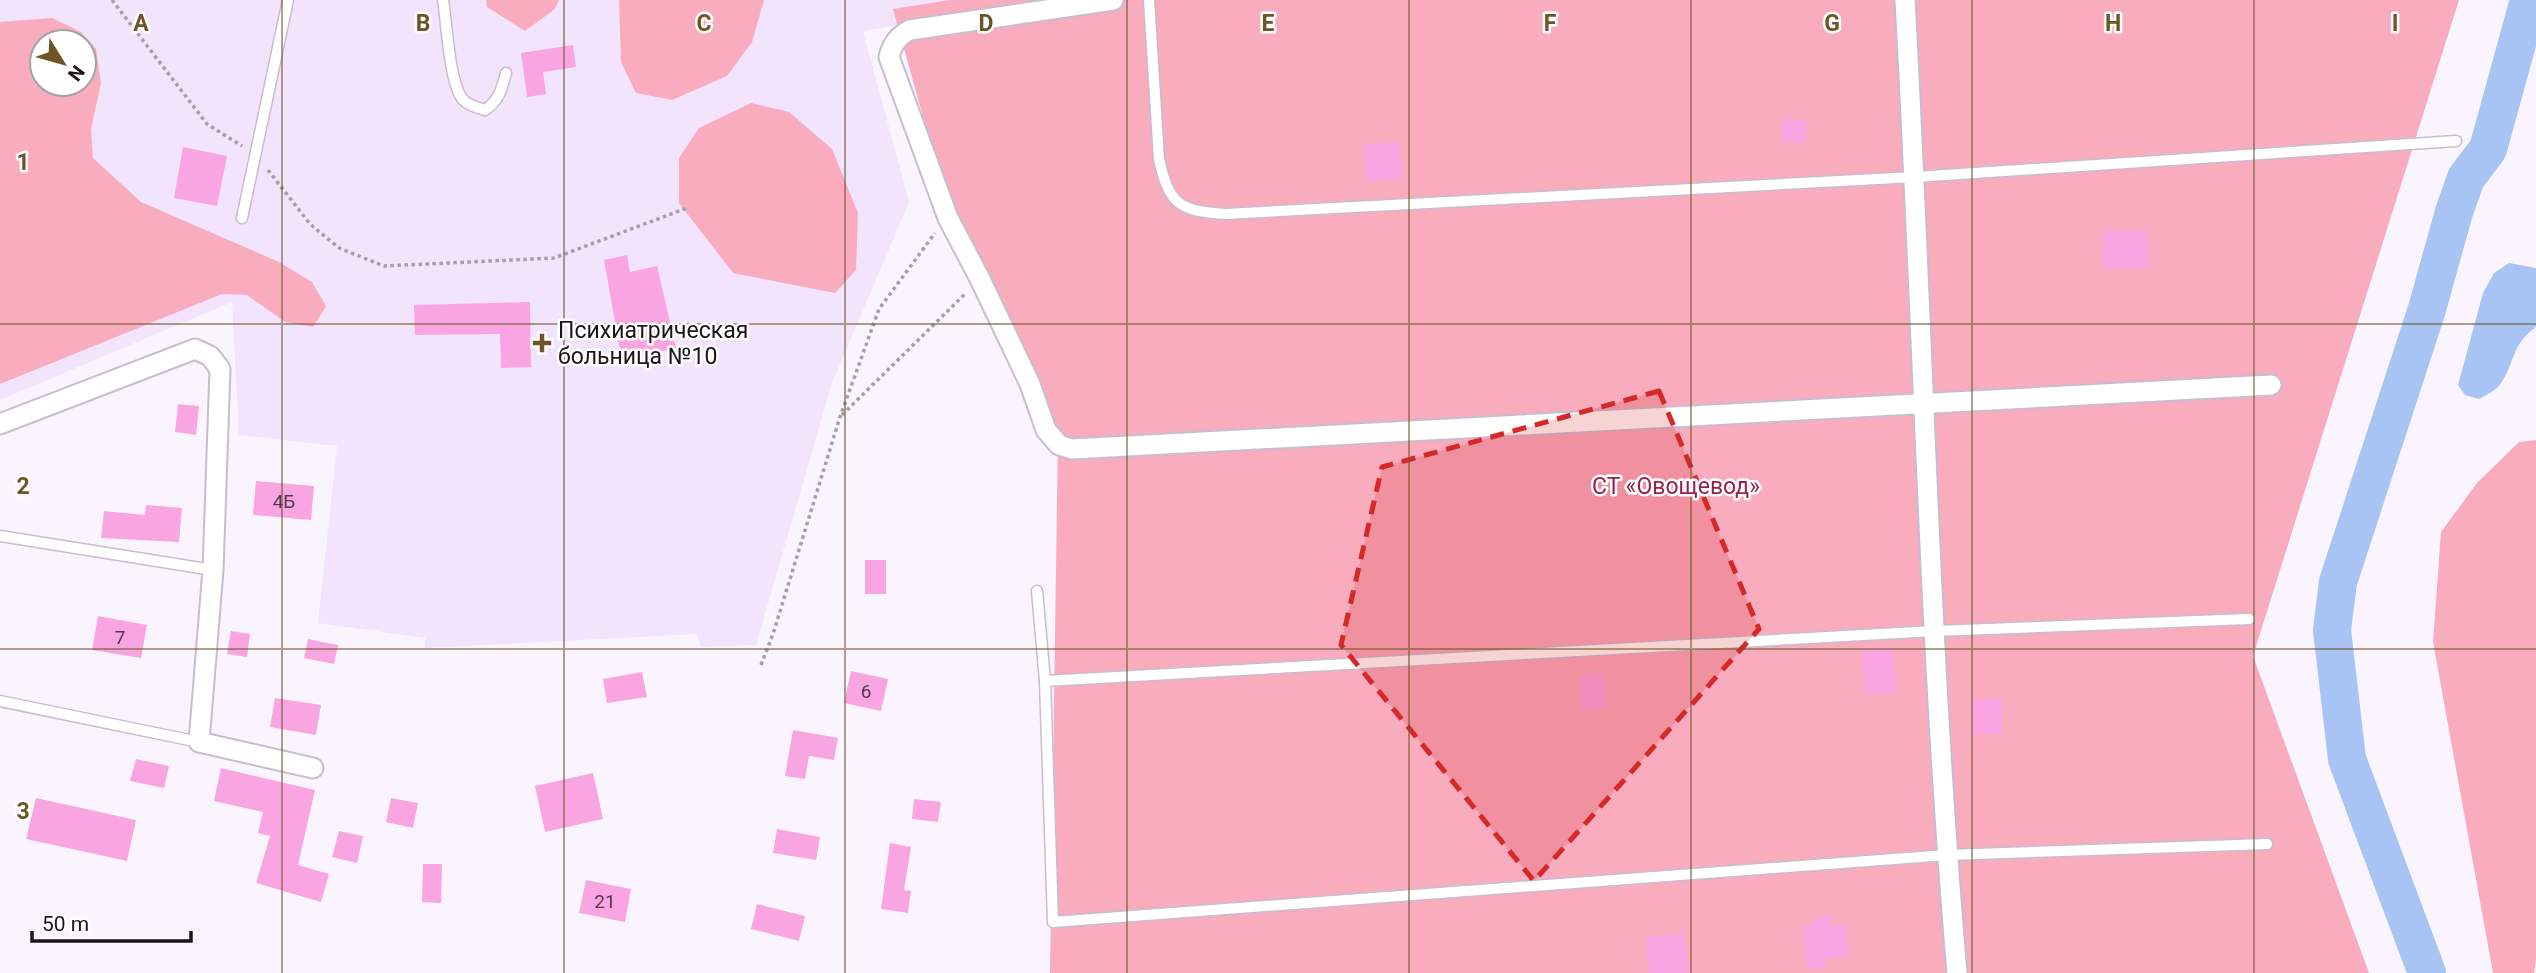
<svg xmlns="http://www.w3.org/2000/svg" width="2536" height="973" font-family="Roboto,sans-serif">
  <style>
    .built { fill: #f3e4fd; fill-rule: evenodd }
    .green { fill: #f8acbe; fill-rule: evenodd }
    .water { fill: #a8c4f4 }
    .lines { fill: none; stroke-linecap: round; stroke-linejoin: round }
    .river { stroke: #a8c4f4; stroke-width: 38 }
    .building { fill: #f9a5e1 }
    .lane-casing { stroke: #c8bdcf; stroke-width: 13 }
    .street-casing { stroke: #c8bdcf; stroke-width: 23 }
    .path { stroke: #a49fa8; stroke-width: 3.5; stroke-dasharray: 3.5 3.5; stroke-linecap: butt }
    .lane { stroke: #fff; stroke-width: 10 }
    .street { stroke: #fff; stroke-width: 19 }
    .marked { fill: #d62828; fill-opacity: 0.2; stroke: #d62828; stroke-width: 5; stroke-dasharray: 14 9; stroke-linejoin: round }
    .grid { fill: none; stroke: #6e5426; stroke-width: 2; stroke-opacity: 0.55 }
    .poi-dot { fill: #6e5426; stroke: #fff; stroke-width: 2.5 }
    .labels { text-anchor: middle; stroke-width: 5; stroke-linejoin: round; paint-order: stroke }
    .number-label { font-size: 19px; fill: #523a4d }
    .poi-label { font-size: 23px; fill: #1a161c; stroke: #fff; text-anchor: start }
    .park-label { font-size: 23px; fill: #96214d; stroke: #fff }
    .grid-label { font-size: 23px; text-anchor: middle; font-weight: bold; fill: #6e5426; stroke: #fff; stroke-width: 5; stroke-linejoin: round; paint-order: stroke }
  </style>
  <rect width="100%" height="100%" fill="#faf4ff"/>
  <path class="built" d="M0,0H1053L863,31L909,202L832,383L756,645L701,647L697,634L425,648V638L318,623L337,446L239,435L232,302L0,400ZM42,42H84V84H42Z"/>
  <g class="green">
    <polygon points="486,0 559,0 555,9 525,31 487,7"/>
    <polygon points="619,0 764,0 752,42 727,76 672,100 636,93 621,62"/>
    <polygon points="950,0 2459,0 2253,656 2369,973 1050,973 1058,434 943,189 893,9"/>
    <path d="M52,18L81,32L96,49L101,83L91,129L93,158L141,202L279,262L312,282L326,306L313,327L285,322L247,295L222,294L0,384V22ZM42,42H84V84H42Z"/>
    <polygon points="751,103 789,112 832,149 858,213 856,270 835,293 733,273 679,203 679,158 699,128"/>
    <polygon points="2536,440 2536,959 2534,973 2493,973 2433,642 2441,532 2477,483 2519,442"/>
  </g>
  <path class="water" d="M2509,263L2536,268V327C2510,346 2516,361 2501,383C2497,390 2486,395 2479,399L2465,395L2458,385L2483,293L2494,273Z"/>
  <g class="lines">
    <polyline class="river" points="2427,973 2347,759 2332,630 2338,582 2427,309 2454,212 2466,178 2488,149 2529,0"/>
  </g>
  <g class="building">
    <polygon points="573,45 576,67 543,72 546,94 527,97 521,53"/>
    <rect x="1782" y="120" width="24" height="22"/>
    <polygon points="1399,142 1402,178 1367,181 1364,145"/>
    <polygon points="183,147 227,156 217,206 174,198"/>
    <polygon points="2148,230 2149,268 2103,269 2103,231"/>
    <polygon points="627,255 630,272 657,266 676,348 622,361 604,260"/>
    <polygon points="530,302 531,367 501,368 500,334 415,335 414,305"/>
    <polygon points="178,404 199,406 196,435 175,432"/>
    <polygon points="256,481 314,486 311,520 253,515"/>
    <polygon points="146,505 182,508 179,542 101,538 104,511 145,515"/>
    <rect x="865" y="560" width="21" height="34"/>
    <polygon points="98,616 147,625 141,658 92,650"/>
    <polygon points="231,631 250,634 247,657 227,654"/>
    <polygon points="308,639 338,645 334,664 304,658"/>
    <polygon points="1892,646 1897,692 1866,696 1861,650"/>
    <polygon points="851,671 888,679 881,711 844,703"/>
    <polygon points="642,672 647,697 607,703 603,679"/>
    <polygon points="1605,674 1607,709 1581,711 1579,676"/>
    <polygon points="275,698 321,705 316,735 270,727"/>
    <polygon points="2002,698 2002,734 1973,734 1973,699"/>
    <polygon points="793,730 838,738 834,760 809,756 805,779 785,776"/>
    <polygon points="136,759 169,766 164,788 130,781"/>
    <polygon points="221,768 315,790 298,865 329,874 321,902 256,883 270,836 258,833 263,812 214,801"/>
    <polygon points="593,773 603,819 545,832 535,786"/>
    <polygon points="36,798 136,820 127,861 26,839"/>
    <polygon points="391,798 418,803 413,828 386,822"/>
    <polygon points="914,799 941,802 938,822 912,819"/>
    <polygon points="777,829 820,837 816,860 773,853"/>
    <polygon points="339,831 363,836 357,863 332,857"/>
    <polygon points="890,843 911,847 904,890 911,891 908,913 881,909"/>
    <polygon points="423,864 442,864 441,903 422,902"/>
    <polygon points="586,880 631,889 625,922 579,913"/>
    <polygon points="757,904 805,916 799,941 751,929"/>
    <polygon points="1830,916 1831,926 1846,924 1849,956 1826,958 1827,967 1807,969 1802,926 1815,925 1814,917"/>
    <polygon points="1684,933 1688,973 1649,973 1646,937"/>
  </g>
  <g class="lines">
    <defs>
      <g id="lane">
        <path d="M443,0C447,25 449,77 461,97C466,105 476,107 485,110C499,101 502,88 506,73"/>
        <path d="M1149,0L1159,159C1169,205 1180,211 1225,214L1915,177L2456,141"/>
        <polyline points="242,218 288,0"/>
        <polyline points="0,536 213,570"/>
        <polyline points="1037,591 1045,681 1053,922 1947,855 2267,844"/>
        <polyline points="1045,681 1934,631 2249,619"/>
        <polyline points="0,701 199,742"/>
      </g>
      <g id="street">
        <path d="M1113,0L910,30C898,36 892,44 889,57L948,218L980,279L1030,384L1046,430L1059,445L1072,449L2271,385"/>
        <path d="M1905,0C1923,324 1929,649 1957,973"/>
        <polyline points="0,424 195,349 210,356 220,369 213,570 199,742 313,768"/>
      </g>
    </defs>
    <use href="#lane" class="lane-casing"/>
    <use href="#street" class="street-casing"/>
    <g class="path">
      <polyline points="112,0 207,124 242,146"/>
      <polyline points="268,170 310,224 339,248 384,266 554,258 687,208"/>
      <polyline points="842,415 966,293"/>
      <polyline points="761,665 773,634 840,417 879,309 935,233"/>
    </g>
    <use href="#lane" class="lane"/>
    <use href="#street" class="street"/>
  </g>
  <path class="marked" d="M1659,391L1759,629L1534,881L1341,645L1382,467Z"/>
  <path class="grid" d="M282,0V973M564,0V973M845,0V973M1127,0V973M1409,0V973M1691,0V973M1972,0V973M2254,0V973M0,324H2536M0,649H2536"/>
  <path class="poi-dot" d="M538.5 332.5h7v7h7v7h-7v7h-7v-7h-7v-7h7z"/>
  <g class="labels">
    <g class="number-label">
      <text x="284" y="508">4Б</text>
      <text x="120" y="644">7</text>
      <text x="866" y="698">6</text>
      <text x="605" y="908">21</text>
    </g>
    <g class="poi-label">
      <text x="558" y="338">Психиатрическая<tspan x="558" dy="26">больница №10</tspan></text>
    </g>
    <g class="park-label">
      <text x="1676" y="494">СТ «Овощевод»</text>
    </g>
  </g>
  <g class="grid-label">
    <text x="141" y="31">A</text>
    <text x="423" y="31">B</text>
    <text x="704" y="31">C</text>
    <text x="986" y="31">D</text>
    <text x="1268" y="31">E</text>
    <text x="1550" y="31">F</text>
    <text x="1832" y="31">G</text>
    <text x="2113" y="31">H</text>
    <text x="2395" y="31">I</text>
    <text x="23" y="170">1</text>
    <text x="23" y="494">2</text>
    <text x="23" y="819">3</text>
  </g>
  <g transform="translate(63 63) rotate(127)"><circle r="33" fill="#ffffff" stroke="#a3a2a4" stroke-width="2"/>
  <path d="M0-5L12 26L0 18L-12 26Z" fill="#6e5426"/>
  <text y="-10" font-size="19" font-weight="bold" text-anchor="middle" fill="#1a161c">N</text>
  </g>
  <path d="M32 931v10h159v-10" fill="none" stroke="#1a161c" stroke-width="3.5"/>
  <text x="42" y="931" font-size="21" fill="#1a161c" stroke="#ffffff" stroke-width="5" paint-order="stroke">50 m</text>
</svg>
